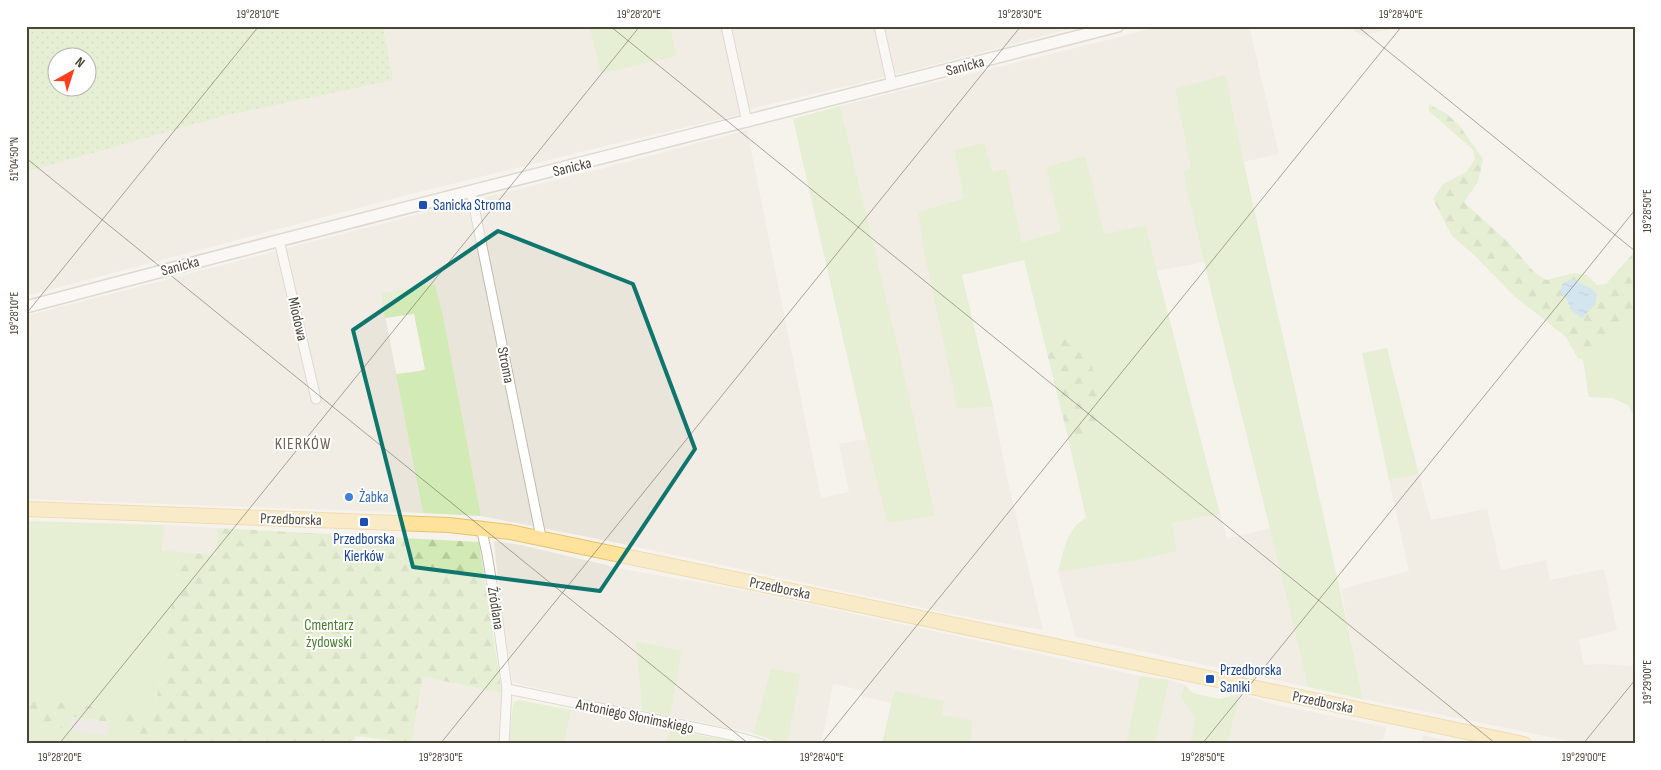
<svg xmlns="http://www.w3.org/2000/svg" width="1661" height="770" font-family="'Sofia Sans Condensed',sans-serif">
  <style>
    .residential { fill: #eae5da }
    .grass { fill: #d2eab5 }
    .forest { fill: url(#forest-firs) }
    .garden { fill: url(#garden-dots); fill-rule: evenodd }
    .parking { fill: #e5e3e0 }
    .water { fill: url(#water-ripples) }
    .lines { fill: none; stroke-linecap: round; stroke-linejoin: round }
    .minor-casing { stroke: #c2bbae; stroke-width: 11 }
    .tertiary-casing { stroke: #c2bbae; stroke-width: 14 }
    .primary-casing { stroke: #e6c16a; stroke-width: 16 }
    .minor { stroke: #fff; stroke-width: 9 }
    .tertiary { stroke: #fff; stroke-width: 11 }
    .primary { stroke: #ffe39c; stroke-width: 14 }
    .marked { fill: none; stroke: #0f766e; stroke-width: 4; stroke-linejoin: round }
    .ticks { fill: none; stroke: #4b4439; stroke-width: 1; stroke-opacity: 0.45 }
    .transit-dot { fill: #1a4fb4; stroke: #fff; stroke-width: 2 }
    .shop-dot { fill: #3f7fe0; stroke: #fff; stroke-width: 2 }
    .labels { text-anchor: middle; stroke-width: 4; stroke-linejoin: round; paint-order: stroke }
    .street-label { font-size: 15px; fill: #4b4439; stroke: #fff }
    .transit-label { font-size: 15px; fill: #164399; stroke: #fff; text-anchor: start }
    .shop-label { font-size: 15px; fill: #366cbe; stroke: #fff; text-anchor: start }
    .park-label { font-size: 15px; fill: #4a7f2a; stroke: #fff }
    .neighbourhood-label { font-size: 16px; letter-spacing: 1px; fill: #6e6250; stroke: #fff }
    .neatline { fill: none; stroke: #4b4439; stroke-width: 2 }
    .ticks-label { font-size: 12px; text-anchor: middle; fill: #4b4439 }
  </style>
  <defs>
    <pattern id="forest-firs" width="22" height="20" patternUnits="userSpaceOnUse" patternTransform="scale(1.25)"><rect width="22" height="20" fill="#d2eab5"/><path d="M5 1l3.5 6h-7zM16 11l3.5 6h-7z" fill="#b6ca9c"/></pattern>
    <pattern id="garden-dots" width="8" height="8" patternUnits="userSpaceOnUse" patternTransform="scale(1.25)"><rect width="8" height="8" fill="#d2eab5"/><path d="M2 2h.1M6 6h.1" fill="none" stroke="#b6ca9c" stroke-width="1.8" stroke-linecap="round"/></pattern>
    <pattern id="water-ripples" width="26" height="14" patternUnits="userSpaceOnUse" patternTransform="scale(1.25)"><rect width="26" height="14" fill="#a9d4f2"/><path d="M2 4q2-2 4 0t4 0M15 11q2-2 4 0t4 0" fill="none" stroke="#8caec5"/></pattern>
  </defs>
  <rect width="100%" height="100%" fill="#f6f3ec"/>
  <g class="residential">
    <polygon points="388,26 473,26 475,29 486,26 589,26 601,74 676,56 670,26 722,26 741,114 609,145 407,195 26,296 26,172 220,117 392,80 384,27"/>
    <polygon points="732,26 1081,26 901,73 749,109"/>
    <polygon points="1160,26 1249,26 1279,154 1243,162 1225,76 1175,90 1191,169 1183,171 1204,262 1156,271 1145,225 1104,234 1046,167 1061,231 1022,242 1006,170 992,172 954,150 964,198 918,212 923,247 959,409 993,407 1007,478 1043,630 957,615 608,541 481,516 443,315 435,284 381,294 423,513 26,499 26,316 466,202 601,169 747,130 821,498 849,492 839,444 866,439 887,523 935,516 902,364 840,106 1116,38"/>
    <polygon points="1353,26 1386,26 1387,30 1361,36 1354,30"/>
    <polygon points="1419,474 1431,520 1487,509 1501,570 1546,560 1550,580 1604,569 1617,630 1579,640 1584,665 1599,664 1631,666 1631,665 1635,665 1635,744 1585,744 1363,699 1341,589 1409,571 1389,480"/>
    <polygon points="1220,514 1227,539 1271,528 1308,687 1076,637 1058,572 1139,560 1177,551 1172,523"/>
    <polygon points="164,525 218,528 216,555 162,552"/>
    <polygon points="494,541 521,545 623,569 753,592 1140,676 1126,744 970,744 973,721 942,715 944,701 893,691 891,703 861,696 861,690 833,684 821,744 787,744 801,674 771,668 753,733 670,716 682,651 636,641 642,710 566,695 513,682 500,602"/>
    <polygon points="423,677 502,693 499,744 411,743"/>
    <polygon points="1169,680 1185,685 1181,697 1195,718 1190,744 1155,744"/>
    <polygon points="1240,694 1277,705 1386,727 1382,744 1227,744"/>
    <polygon points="571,710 669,730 666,744 564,744"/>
    <polygon points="1423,735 1460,744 1421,744"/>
  </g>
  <g class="grass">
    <polygon points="589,26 670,26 676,56 601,74"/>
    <path d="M1225,75C1269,284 1320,490 1363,699L1308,687C1268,515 1222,344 1183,171L1191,168L1175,89Z"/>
    <polygon points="840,106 902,364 935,516 887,523 866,439 793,119"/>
    <path d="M984,143L992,172L1006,169L1022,242L1061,231L1046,167L1085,156L1104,234L1145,225L1220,514L1172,523L1177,551L1139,560L1058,572C1063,553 1067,527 1086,518L1069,442L1093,437L1056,335L1044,341L1024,260L962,275L993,407L958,409L923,247L918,212L964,198L954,150Z"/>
    <polygon points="435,284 443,315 481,516 423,513 396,374 420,371 425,369 414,314 385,318 381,293"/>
    <polygon points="1635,324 1635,419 1628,405 1612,398 1589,397 1583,360 1596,355 1621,329"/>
    <polygon points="1387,348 1419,474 1389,480 1362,353"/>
    <polygon points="26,521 164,525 162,551 180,552 154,714 26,698"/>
    <polygon points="636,641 682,651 670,716 642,710"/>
    <polygon points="771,668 801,674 787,744 782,744 753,733"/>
    <polygon points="1140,676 1169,680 1155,744 1126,744"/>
    <polygon points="1185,685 1193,693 1219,699 1240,694 1227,744 1190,744 1195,718 1181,697"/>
    <polygon points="894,691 944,701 942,715 973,721 970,744 882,744"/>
    <polygon points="519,700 571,710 564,744 509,744 513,703"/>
    <polygon points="115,721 125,721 125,731 146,736 203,744 26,744 26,723 70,730"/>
    <polygon points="669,730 744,743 748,744 666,744"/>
  </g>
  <g class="forest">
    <polygon points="1429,104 1447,114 1459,125 1483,159 1478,182 1464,202 1509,243 1534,272 1546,280 1574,273 1587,275 1597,285 1606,284 1635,251 1635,324 1621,329 1596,355 1583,360 1578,358 1565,336 1514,296 1475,256 1452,236 1433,199 1443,184 1466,172 1475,159 1473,150 1429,111"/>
    <polygon points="1056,335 1070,335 1086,344 1100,397 1104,430 1093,437 1069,442 1044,341"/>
    <polygon points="218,528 479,542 502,693 423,677 411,743 355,736 354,744 307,743 203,744 146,736 125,731 125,721 108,722 72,717 70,730 26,723 26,698 154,714 180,552 216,555"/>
  </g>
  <path class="garden" d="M26,26H383L393,80L220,117L26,172ZM58,58H88V88H58Z"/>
  <polygon class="parking" points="71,717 108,722 107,736 70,730"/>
  <polygon class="water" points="1572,279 1590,288 1597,294 1595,304 1582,318 1572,311 1567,300 1561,292 1562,284"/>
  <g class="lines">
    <defs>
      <g id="minor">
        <polyline points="726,26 747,122"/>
        <polyline points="879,26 892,85"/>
        <polyline points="471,192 541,537"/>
        <polyline points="279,240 316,399"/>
        <polyline points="481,527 487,554 498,621 507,689 504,744"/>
        <polyline points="507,689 731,735 762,744"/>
      </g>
      <path id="tertiary" d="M26,307C389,210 754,120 1118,26"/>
      <polyline id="primary" points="26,509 449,525 510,532 1524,744"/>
    </defs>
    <use href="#minor" class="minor-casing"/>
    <use href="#tertiary" class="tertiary-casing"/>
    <use href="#primary" class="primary-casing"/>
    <use href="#minor" class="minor"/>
    <use href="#tertiary" class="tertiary"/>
    <use href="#primary" class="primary"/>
  </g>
  <path d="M0 0H1661V770H0ZM498,231L633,284L695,449L600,591L413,567L353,330Z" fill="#f6f3ec" fill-opacity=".55" fill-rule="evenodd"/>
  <path class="marked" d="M498,231L633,284L695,449L600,591L413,567L353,330Z"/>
  <path class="ticks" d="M610,26L1496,744M1357,26L1635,251M26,158L749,744M26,314L259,26M59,744L640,26M440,744L1021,26M821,744L1402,26M1202,744L1635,210M1583,744L1635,680"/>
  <g class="transit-dot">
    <rect x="418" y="200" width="10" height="10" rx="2.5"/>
    <rect x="359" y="517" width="10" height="10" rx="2.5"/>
    <rect x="1205" y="674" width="10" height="10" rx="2.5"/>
  </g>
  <circle class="shop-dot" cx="349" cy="497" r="5"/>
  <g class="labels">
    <g class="street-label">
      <text transform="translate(965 66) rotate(-15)" y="5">Sanicka</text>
      <text transform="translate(572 167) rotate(-14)" y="5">Sanicka</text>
      <text transform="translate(180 266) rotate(-15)" y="5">Sanicka</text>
      <text transform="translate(298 319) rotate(77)" y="5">Miodowa</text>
      <text transform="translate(506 365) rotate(79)" y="5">Stroma</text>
      <text transform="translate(291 519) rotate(2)" y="5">Przedborska</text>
      <text transform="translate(780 588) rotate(12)" y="5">Przedborska</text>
      <text transform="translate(496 608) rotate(81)" y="5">Źródlana</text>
      <text transform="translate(1323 702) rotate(12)" y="5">Przedborska</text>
      <text transform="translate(635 716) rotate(12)" y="5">Antoniego Słonimskiego</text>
    </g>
    <g class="transit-label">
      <text x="433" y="210">Sanicka Stroma</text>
      <text x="364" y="544" text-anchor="middle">Przedborska<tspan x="364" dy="17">Kierków</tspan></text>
      <text x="1220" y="675">Przedborska<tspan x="1220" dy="17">Saniki</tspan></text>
    </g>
    <g class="shop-label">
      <text x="359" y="502">Żabka</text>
    </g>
    <g class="park-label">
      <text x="329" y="630">Cmentarz<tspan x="329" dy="17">żydowski</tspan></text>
    </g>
    <g class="neighbourhood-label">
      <text x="303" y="449">KIERKÓW</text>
    </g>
  </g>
  <rect width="1661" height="770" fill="none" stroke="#ffffff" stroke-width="55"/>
  <g transform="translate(72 72) rotate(39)"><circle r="24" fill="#ffffff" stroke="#b7b4b0"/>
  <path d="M0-4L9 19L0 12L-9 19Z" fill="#fc3f1d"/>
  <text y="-8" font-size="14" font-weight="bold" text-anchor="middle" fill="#4b4439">N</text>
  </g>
  <rect x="28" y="28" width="1606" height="714" class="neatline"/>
  <g class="ticks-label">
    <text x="258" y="18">19°28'10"E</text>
    <text x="639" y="18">19°28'20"E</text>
    <text x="1020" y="18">19°28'30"E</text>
    <text x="1401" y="18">19°28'40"E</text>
    <text transform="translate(14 159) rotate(-90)" y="4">51°04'50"N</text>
    <text transform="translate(1647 211) rotate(-90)" y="4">19°28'50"E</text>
    <text transform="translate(14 313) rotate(-90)" y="4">19°28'10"E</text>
    <text transform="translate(1647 682) rotate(-90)" y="4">19°29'00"E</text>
    <text x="60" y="761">19°28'20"E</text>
    <text x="441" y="761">19°28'30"E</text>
    <text x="822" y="761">19°28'40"E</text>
    <text x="1203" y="761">19°28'50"E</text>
    <text x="1584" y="761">19°29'00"E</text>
  </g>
</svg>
